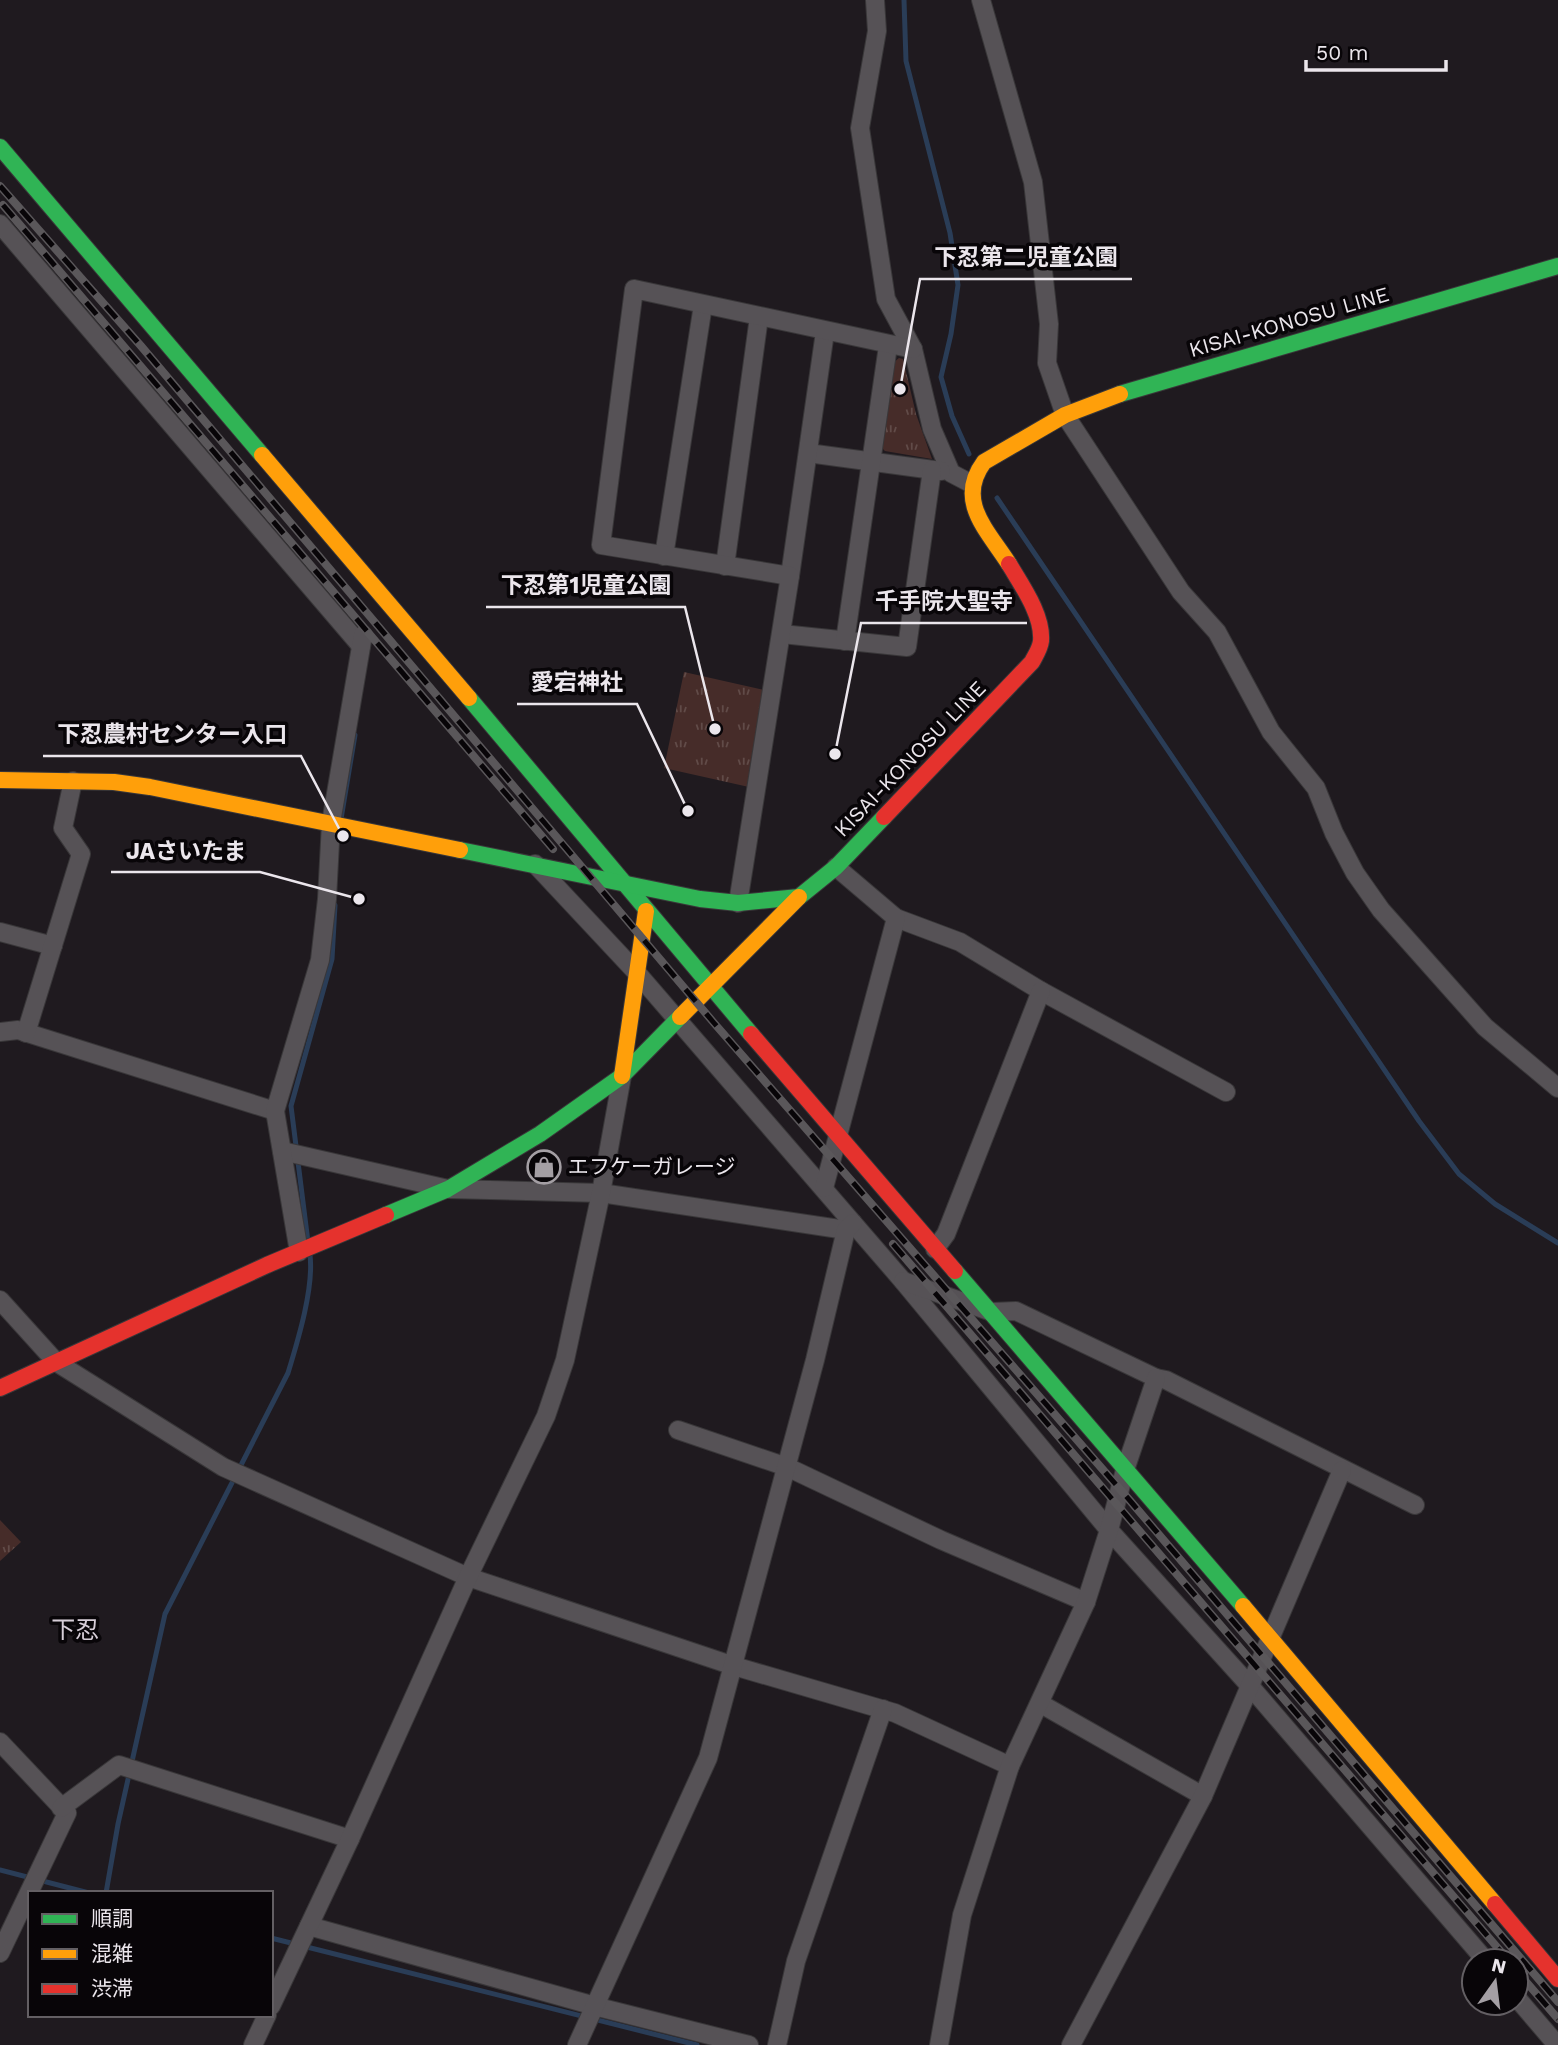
<svg xmlns="http://www.w3.org/2000/svg" width="1558" height="2045" font-family="'Work Sans','Noto Sans JP',sans-serif">
  <style>
    .grass { fill: url(#grass-tufts) }
    .lines { fill: none; stroke-linecap: round; stroke-linejoin: round }
    .stream { stroke: #2a3d57; stroke-width: 5 }
    .street-casing { stroke: #393739; stroke-width: 20 }
    .fast-casing { stroke: #393739; stroke-width: 18 }
    .slow-casing { stroke: #393739; stroke-width: 18 }
    .jam-casing { stroke: #393739; stroke-width: 18 }
    .street { stroke: #565256; stroke-width: 18 }
    .fast { stroke: #30b455; stroke-width: 16 }
    .slow { stroke: #ff9f0a; stroke-width: 16 }
    .jam { stroke: #e5322d; stroke-width: 16 }
    .rail-casing { stroke: #5a575a; stroke-width: 8 }
    .rail { stroke: #080508; stroke-width: 5; stroke-dasharray: 16; stroke-linecap: butt }
    .labels { text-anchor: middle; stroke-width: 7; stroke-linejoin: round; paint-order: stroke }
    .street-label { font-size: 21px; fill: #ebe6ec; stroke: #080508 }
    .poi-label { font-size: 21px; fill: #ebe6ec; stroke: #080508; text-anchor: start }
    .quarter-label { font-size: 24px; fill: #d6cdd7; stroke: #080508 }
    .leader { fill: none; stroke: #ebe6ec; stroke-width: 2.5 }
    .callout-dot { fill: #ebe6ec; stroke: #080508; stroke-width: 2.5 }
    .callout-label { font-size: 23px; text-anchor: middle; font-weight: bold; fill: #ebe6ec; stroke: #080508; stroke-width: 7; stroke-linejoin: round; paint-order: stroke }
  </style>
  <defs>
    <pattern id="grass-tufts" width="24" height="20" patternUnits="userSpaceOnUse" patternTransform="scale(1.75)"><rect width="24" height="20" fill="#462c29"/><path d="M3 7l-1-3M5 7V3M7 7l1-3M15 17l-1-3M17 17v-4M19 17l1-3" fill="none" stroke="#614b48"/></pattern>
  </defs>
  <rect width="100%" height="100%" fill="#1f1a1f"/>
  <g class="grass">
    <polygon points="899,358 903,359 916,414 932,459 885,451 880,446 893,363"/>
    <polygon points="684,672 764,690 749,787 664,768"/>
    <polygon points="0,1520 21,1542 0,1561"/>
  </g>
  <g class="lines">
    <g class="stream">
      <polyline points="904,0 906,61 950,233 958,285 951,334 941,377 952,416 969,454"/>
      <polyline points="997,498 1419,1121 1459,1174 1495,1204 1558,1243"/>
      <polyline points="341,819 355,735"/>
      <polyline points="308,1242 291,1106 332,959 335,905"/>
      <polyline points="0,1870 89,1893"/>
      <path d="M106,1893L118,1824L165,1614L288,1373C298,1340 314,1288 310,1255"/>
      <polyline points="271,1938 697,2045"/>
    </g>
    <defs>
      <g id="street">
        <polyline points="875,0 877,31 860,128 886,299 913,349 932,429 951,473 972,484"/>
        <polyline points="981,0 1033,182 1049,324 1047,363 1065,415 1181,592 1217,632 1271,732 1316,788 1334,833 1355,873 1381,910 1485,1027 1558,1088"/>
        <polyline points="0,224 361,646"/>
        <polyline points="808,453 941,471"/>
        <polyline points="664,556 703,305"/>
        <polyline points="725,566 759,317"/>
        <polyline points="790,576 825,332"/>
        <polyline points="782,634 907,647 932,470"/>
        <polyline points="845,641 888,346"/>
        <polyline points="535,864 637,973 903,1281 1109,1530 1250,1686 1486,1961"/>
        <polyline points="738,903 790,576 601,545 634,289 913,349"/>
        <polyline points="896,918 960,942 1041,991 1226,1092"/>
        <polyline points="0,932 53,946"/>
        <polyline points="0,1032 18,1030 275,1111"/>
        <polyline points="26,1033 81,854 63,828 73,781"/>
        <polyline points="282,1151 448,1189 601,1193 846,1230"/>
        <polyline points="824,1188 896,918 836,867"/>
        <polyline points="935,1249 946,1234 1041,991"/>
        <polyline points="299,1252 275,1111 320,960 327,899 331,823 363,635"/>
        <polyline points="903,1281 992,1312 1016,1311 1156,1378 1166,1380 1415,1505"/>
        <polyline points="0,1300 56,1362 223,1467 468,1577 734,1666 895,1713 1010,1766"/>
        <polyline points="678,1430 787,1467 941,1540 1086,1602"/>
        <polyline points="1041,1704 1203,1796"/>
        <polyline points="0,1742 67,1813 0,1953"/>
        <polyline points="61,1808 119,1765 350,1839"/>
        <polyline points="309,1926 602,2008 749,2045"/>
        <polyline points="1516,1997 1557,2045"/>
        <polyline points="271,2006 350,1839 468,1577 546,1416 565,1360 601,1193 622,1076"/>
        <polyline points="253,2045 267,2015"/>
        <polyline points="577,2045 708,1758 815,1360 846,1230 853,1223"/>
        <polyline points="777,2045 796,1961 883,1709"/>
        <polyline points="939,2045 962,1915 1010,1766 1086,1602 1109,1530 1125,1470 1156,1378"/>
        <polyline points="1071,2045 1203,1796 1342,1470"/>
      </g>
      <g id="fast">
        <polyline points="0,147 262,455"/>
        <polyline points="1120,394 1558,266"/>
        <polyline points="469,698 751,1034"/>
        <polyline points="460,850 700,899 738,903 799,897 836,867 884,817"/>
        <polyline points="386,1215 448,1189 540,1134 622,1076 680,1017"/>
        <polyline points="955,1271 1243,1606"/>
      </g>
      <g id="slow">
        <polyline points="262,455 469,698"/>
        <path d="M1009,564C988,531 955,501 984,462L1065,415L1120,394"/>
        <polyline points="0,780 114,782 150,787 460,850"/>
        <polyline points="680,1017 799,897"/>
        <polyline points="622,1076 646,911"/>
        <polyline points="1243,1606 1495,1904"/>
      </g>
      <g id="jam">
        <path d="M884,817L1032,662C1035,656 1040,649 1041,641C1043,615 1022,586 1009,564"/>
        <polyline points="751,1034 955,1271"/>
        <polyline points="0,1388 267,1265 386,1215"/>
        <polyline points="1495,1904 1558,1979"/>
      </g>
    </defs>
    <use href="#street" class="street-casing"/>
    <use href="#fast" class="fast-casing"/>
    <use href="#slow" class="slow-casing"/>
    <use href="#jam" class="jam-casing"/>
    <use href="#street" class="street"/>
    <use href="#fast" class="fast"/>
    <use href="#slow" class="slow"/>
    <use href="#jam" class="jam"/>
    <defs>
      <g id="rail">
        <polyline points="0,186 141,346 714,1023 1132,1503 1558,2002"/>
        <polyline points="3,205 553,849"/>
        <polyline points="893,1244 1509,1961"/>
        <polyline points="1516,1970 1558,2019"/>
      </g>
    </defs>
    <use href="#rail" class="rail-casing"/>
    <use href="#rail" class="rail"/>
  </g>
  <defs>
    <symbol id="shop-ring" viewBox="-11 -11 22 22"><circle r="9.5" fill="#080508" stroke="#a49fa4" stroke-width="1.5"/><path d="M-5-2.5h2.3a2.7 3.5 0 0 1 5.4 0H5L5.5 6h-11ZM-1.5-2.5h3a1.5 2.3 0 0 0-3 0Z" fill="#a49fa4"/></symbol>
  </defs>
  <g fill-rule="evenodd">
    <use href="#shop-ring" x="525" y="1148" width="38" height="38"/>
  </g>
  <g class="labels">
    <g class="street-label">
      <text transform="translate(1289 322) rotate(-16)" y="7">KISAI-KONOSU LINE</text>
      <text transform="translate(910 759) rotate(-46)" y="7">KISAI-KONOSU LINE</text>
    </g>
    <g class="poi-label">
      <text x="568" y="1174">エフケーガレージ</text>
    </g>
    <g class="quarter-label">
      <text x="75" y="1638">下忍</text>
    </g>
  </g>
  <path class="leader" d="M900 389L920 279H1132M715 729L685 607H486M835 754L861 623H1027M688 811L637 704H517M343 836L301 756H43M359 899L260 872H111"/>
  <g class="callout-dot">
    <circle cx="900" cy="389" r="7"/>
    <circle cx="715" cy="729" r="7"/>
    <circle cx="835" cy="754" r="7"/>
    <circle cx="688" cy="811" r="7"/>
    <circle cx="343" cy="836" r="7"/>
    <circle cx="359" cy="899" r="7"/>
  </g>
  <g class="callout-label">
    <text x="1026" y="265">下忍第二児童公園</text>
    <text x="586" y="593">下忍第1児童公園</text>
    <text x="944" y="609">千手院大聖寺</text>
    <text x="577" y="690">愛宕神社</text>
    <text x="172" y="742">下忍農村センター入口</text>
    <text x="186" y="859">JAさいたま</text>
  </g>
  <rect x="28" y="1891" width="245" height="126" fill="#080508" stroke="#635f63" stroke-width="2"/>
  <rect x="42" y="1914" width="35" height="10" fill="#30b455" stroke="#635f63" stroke-width="2"/>
  <text x="91" y="1926" font-size="21" fill="#ebe6ec">順調</text>
  <rect x="42" y="1949" width="35" height="10" fill="#ff9f0a" stroke="#635f63" stroke-width="2"/>
  <text x="91" y="1961" font-size="21" fill="#ebe6ec">混雑</text>
  <rect x="42" y="1984" width="35" height="10" fill="#e5322d" stroke="#635f63" stroke-width="2"/>
  <text x="91" y="1996" font-size="21" fill="#ebe6ec">渋滞</text>
  <g transform="translate(1495 1982) rotate(14)"><circle r="33" fill="#080508" stroke="#635f63" stroke-width="2"/>
  <path d="M0-5L12 26L0 18L-12 26Z" fill="#a49fa4"/>
  <text y="-10" font-size="19" font-weight="bold" text-anchor="middle" fill="#ebe6ec">N</text>
  </g>
  <path d="M1306 60v10h140v-10" fill="none" stroke="#ebe6ec" stroke-width="3.5"/>
  <text x="1316" y="60" font-size="21" fill="#ebe6ec" stroke="#080508" stroke-width="5" paint-order="stroke">50 m</text>
</svg>
